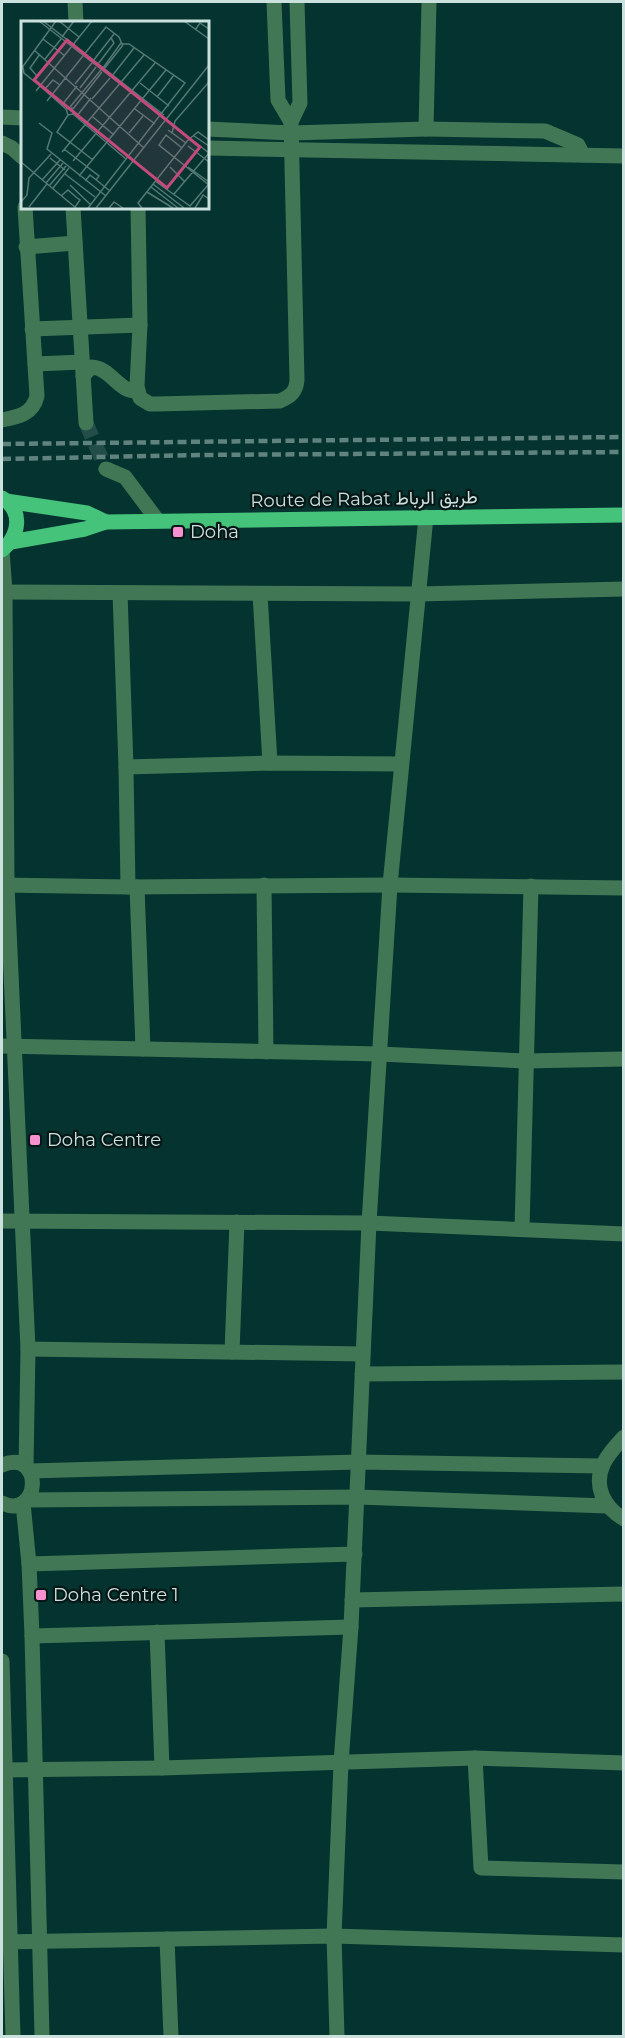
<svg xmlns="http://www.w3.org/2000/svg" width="625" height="2038" font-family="Montserrat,Vazirmatn,sans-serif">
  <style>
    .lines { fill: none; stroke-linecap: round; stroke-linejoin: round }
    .minor-tunnel { stroke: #234d49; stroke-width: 15; stroke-dasharray: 15 8; stroke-linecap: butt }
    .minor { stroke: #417754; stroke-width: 15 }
    .major { stroke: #45c37a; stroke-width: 15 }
    .rail { stroke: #608380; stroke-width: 4.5; stroke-dasharray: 9 4.5; stroke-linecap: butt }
    .poi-dot { fill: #f790ce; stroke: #061716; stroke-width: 2 }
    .labels { text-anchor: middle; stroke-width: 4.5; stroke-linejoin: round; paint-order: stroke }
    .street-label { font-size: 18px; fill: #cbe1de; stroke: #061716 }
    .poi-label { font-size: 18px; fill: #cbe1de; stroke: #061716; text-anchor: start }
    .inset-road { fill: none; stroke: #547975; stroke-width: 1.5 }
    .view { fill: #c44a7c; fill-opacity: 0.15; stroke: #c44a7c; stroke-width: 3 }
    .inset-edge { fill: none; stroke: #cbe1de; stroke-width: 3 }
  </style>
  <rect width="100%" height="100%" fill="#05332f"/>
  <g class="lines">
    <polyline class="minor-tunnel" points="86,423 106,469"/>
    <g class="minor">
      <polyline points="75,2 76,22"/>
      <polyline points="274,2 278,100 291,122"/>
      <polyline points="2,117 22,118"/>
      <polyline points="207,129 291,133 426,129 429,2"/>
      <polyline points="426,129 545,131 578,145 583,155"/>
      <polyline points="2,143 12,148 22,157"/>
      <polyline points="207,148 624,156"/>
      <polyline points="73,207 86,423"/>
      <path d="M138,207L140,325L137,386L140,398L150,404H156L280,401C291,396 296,392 297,380L291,122L300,103L297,2"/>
      <polyline points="26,247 75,243"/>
      <polyline points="32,329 140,325"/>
      <polyline points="35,364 82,362"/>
      <path d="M83,376L91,367C112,368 117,392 138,391"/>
      <path d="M2,420C18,417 33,414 37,396L25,207"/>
      <polyline points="106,469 125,477 158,521"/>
      <polyline points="2,550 5,592 7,885 28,1349 26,1467"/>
      <polyline points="2,592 418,594 624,589"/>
      <polyline points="120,593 126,767 128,887"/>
      <polyline points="260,594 270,763"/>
      <polyline points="126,767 270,763 401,764"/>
      <polyline points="2,885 128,887 390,885 624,888"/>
      <polyline points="264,885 266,1052"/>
      <polyline points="137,887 143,1049"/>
      <polyline points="2,1046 380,1054 525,1061 624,1059"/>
      <polyline points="2,1221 369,1223 624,1234"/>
      <polyline points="522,1229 531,886"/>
      <polyline points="28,1349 363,1354"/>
      <polyline points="232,1352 237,1222"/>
      <polyline points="362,1374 624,1372"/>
      <path d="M624,1437C608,1454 593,1471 602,1495C607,1506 613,1513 624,1519"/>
      <path d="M2,1465C45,1448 40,1521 2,1503"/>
      <polyline points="29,1471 359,1462 602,1466"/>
      <polyline points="26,1500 358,1497 607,1506"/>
      <polyline points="23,1503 29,1564 32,1636 42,2036"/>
      <polyline points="29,1564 355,1554"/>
      <polyline points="352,1600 624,1594"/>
      <polyline points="157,1632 162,1768"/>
      <polyline points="32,1636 351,1627"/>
      <polyline points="2,1661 13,2036"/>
      <polyline points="475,1758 481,1868 624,1872"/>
      <polyline points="2,1770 162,1768 475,1758 624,1763"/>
      <polyline points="167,1939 171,2036"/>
      <polyline points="2,1942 334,1936 624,1945"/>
      <polyline points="337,2036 334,1936 341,1763 351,1627 369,1223 390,885 426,517"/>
    </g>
    <g class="major">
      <path d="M2,498C24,511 19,536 2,550"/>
      <polyline points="6,501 87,513 106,522"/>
      <polyline points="11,542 85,529 106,522 624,515"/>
    </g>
    <g class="rail">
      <polyline points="2,444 624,437"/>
      <polyline points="2,459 199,455 624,452"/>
    </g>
  </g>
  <g class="poi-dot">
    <rect x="172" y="526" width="12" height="12" rx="3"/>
    <rect x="29" y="1134" width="12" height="12" rx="3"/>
    <rect x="35" y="1589" width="12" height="12" rx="3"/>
  </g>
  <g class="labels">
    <g class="street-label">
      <text transform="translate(364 499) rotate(-1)" y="6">Route de Rabat طريق الرباط</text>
    </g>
    <g class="poi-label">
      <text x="190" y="538">Doha</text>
      <text x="47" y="1146">Doha Centre</text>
      <text x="53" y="1601">Doha Centre 1</text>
    </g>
  </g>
  <g transform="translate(21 21)">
    <rect width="188" height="188" fill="#05332f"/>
    <path class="inset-road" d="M18,0L143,97M22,0L143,94M38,0L58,16M163,0L188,18M174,9L179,2L188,8M41,16L53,0M22,18L44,35M13,29L123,127M24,38L40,18M72,40L93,13M77,43L93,22L90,17M2,46L3,52L19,65L15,70M82,47L100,22M0,48L35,0M83,48L102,24M16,55L9,47L19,33M16,55L28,40M91,55L113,27M119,62L148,85M54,63L71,42M59,67L75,46M23,69L32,59L39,64M136,76L153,54M71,78L89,57M26,80L85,6L98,16L101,23H108L164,62L67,187M41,84L56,65M49,86L80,49M45,88L47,94L52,93L105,138M52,88L81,51M114,88L134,103M52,93L51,87L45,88L19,65L71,0M47,94L36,111L72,139M55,96L70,77M72,96L93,114M18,102L31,112L26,128L85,175M147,109L165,122M108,112L122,95M151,112L154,100L188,61M173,115L188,125M171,119L188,132M167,125L188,141M161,127L145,114L138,124L188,164M43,128L78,155L75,159M41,131L123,34M29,137L44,149M52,140L134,42M0,141L55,187M149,146L164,161M167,146L188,161M44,153L74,176M58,155L145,49M21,159L39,139M64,160L69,154L89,170M134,160L169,185L187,164M25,162L42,142M132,163L163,187M49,164L70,184M28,165L45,145M130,166L157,187M32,167L48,147M126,171L152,187M153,173L188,132M40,175L47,169L55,176L59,179L54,186M0,181L6,174L8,157L30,133M8,186L26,163M75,187L188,44M88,187L93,181L102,187M121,187L117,182L167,119L177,111L188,119M174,187L182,174L188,178"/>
    <path class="view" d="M46,19L179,126L146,167L13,59Z"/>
    <rect width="188" height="188" class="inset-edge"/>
  </g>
  <rect width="625" height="2038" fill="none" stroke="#cbe1de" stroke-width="6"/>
</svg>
